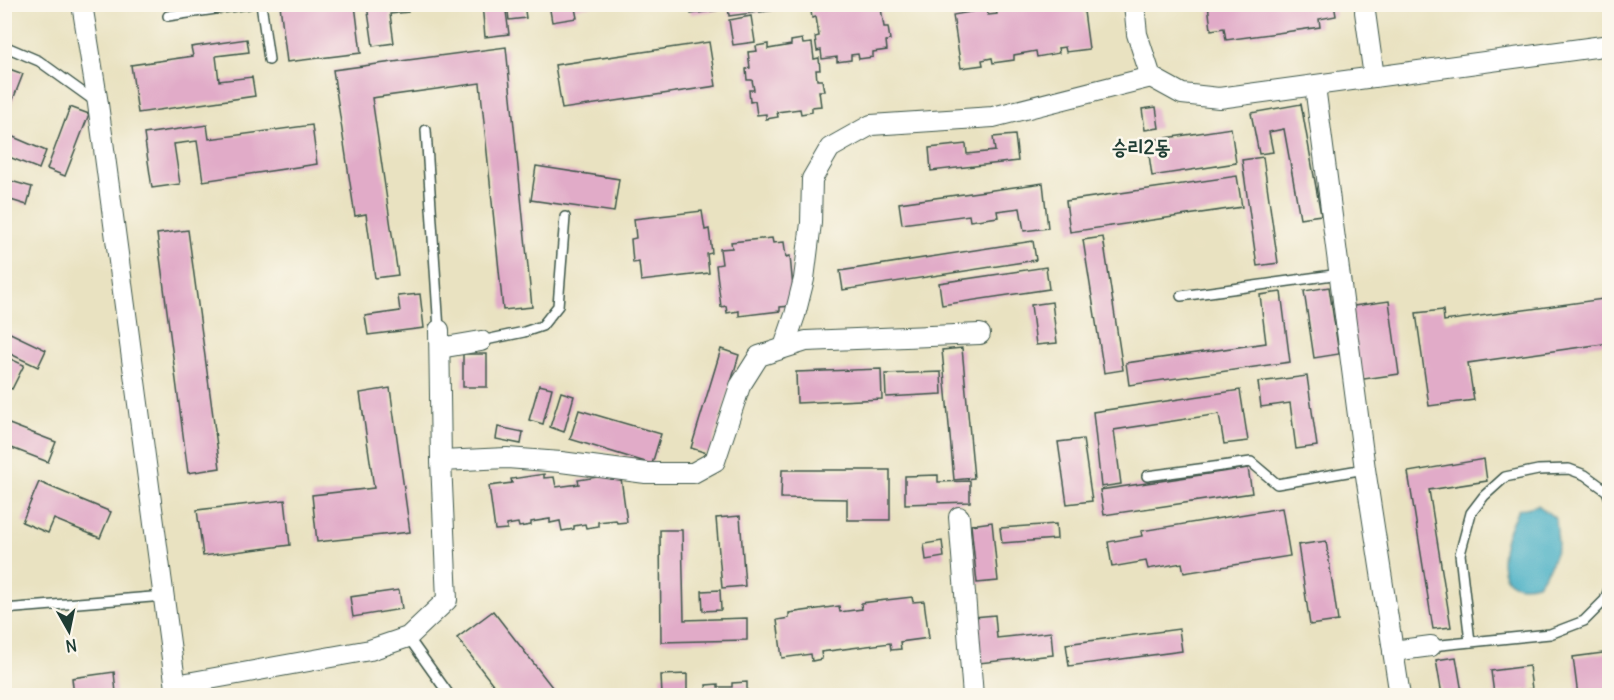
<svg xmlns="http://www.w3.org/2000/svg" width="1614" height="700" font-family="Delius,'Poor Story',sans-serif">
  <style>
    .water { fill: #46afc4; stroke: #32767c; stroke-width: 1.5 }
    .building { fill: #e1abc8 }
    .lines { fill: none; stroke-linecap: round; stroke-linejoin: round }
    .service-casing { stroke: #3d5649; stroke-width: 12 }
    .minor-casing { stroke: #3d5649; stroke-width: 22 }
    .service { stroke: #fff; stroke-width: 9 }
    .minor { stroke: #fff; stroke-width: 20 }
    .labels { text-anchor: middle; stroke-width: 5; stroke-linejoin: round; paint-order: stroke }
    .quarter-label { font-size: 20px; font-weight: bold; fill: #1f3d34; stroke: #fbf7ec }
  </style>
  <rect width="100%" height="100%" fill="#fbf7ec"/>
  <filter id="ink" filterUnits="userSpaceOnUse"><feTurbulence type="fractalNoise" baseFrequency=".0167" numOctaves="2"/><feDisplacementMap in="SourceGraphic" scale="12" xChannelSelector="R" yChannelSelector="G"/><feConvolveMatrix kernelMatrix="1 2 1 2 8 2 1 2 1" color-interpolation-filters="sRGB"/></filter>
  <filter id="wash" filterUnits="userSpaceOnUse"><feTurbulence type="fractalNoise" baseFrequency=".008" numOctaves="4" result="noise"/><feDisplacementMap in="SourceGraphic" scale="24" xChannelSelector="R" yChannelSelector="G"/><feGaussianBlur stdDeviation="1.35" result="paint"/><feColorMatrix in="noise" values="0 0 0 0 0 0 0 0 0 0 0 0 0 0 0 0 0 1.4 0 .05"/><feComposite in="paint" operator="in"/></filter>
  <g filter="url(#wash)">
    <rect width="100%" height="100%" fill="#e9e2c1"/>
    <path class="water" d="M1538,505L1556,519L1558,545L1550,566L1538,584C1485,598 1502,537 1518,510Z"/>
    <g id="blocks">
      <g class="building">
        <polygon points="482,4 505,4 509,34 485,37"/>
        <polygon points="507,4 524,4 526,18 509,20"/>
        <polygon points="549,4 592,4 592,6 575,8 577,18 552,22"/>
        <polygon points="690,4 720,4 720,10 691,14"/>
        <polygon points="728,4 805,4 806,6 729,16"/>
        <polygon points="810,4 885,4 886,7 881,8 884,27 888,27 890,40 886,41 887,50 873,52 873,57 859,59 858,54 851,55 851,60 837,62 837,57 822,59 821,50 817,51 815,37 819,36 816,17 812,18"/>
        <polygon points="1021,4 1042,4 1043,7 1053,4 1083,4 1089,49 1066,52 1065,47 1058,48 1059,53 1037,57 1036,51 1014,55 1014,60 993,63 992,58 982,60 983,65 961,68 953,15 987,9 988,15 997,14 996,8"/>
        <polygon points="1208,4 1334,4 1336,16 1319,19 1320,27 1226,40 1224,28 1211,30"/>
        <polygon points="280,5 355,5 361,53 287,62"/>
        <polygon points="367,5 407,5 408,12 390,14 394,43 373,46"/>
        <polygon points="751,16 755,42 733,45 729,20"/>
        <polygon points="247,39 249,52 216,56 219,81 252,77 255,96 138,113 131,65 193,56 191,47"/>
        <polygon points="802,39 803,44 812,43 814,59 819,58 820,70 816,70 817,80 822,80 824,91 819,91 821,106 812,107 812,112 801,114 800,109 777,112 778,117 766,119 766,114 757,115 755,101 750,102 749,90 754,90 752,80 747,80 746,69 750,68 748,52 757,51 756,46 768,44 768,49 791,45 791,41"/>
        <polygon points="709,42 716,86 562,109 555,65"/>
        <polygon points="506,47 532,307 503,310 480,83 372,98 398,275 375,278 366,214 355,216 333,70"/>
        <polygon points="4,67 23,74 5,120 4,120"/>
        <polygon points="1301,104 1321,215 1300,218 1284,129 1269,132 1273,152 1259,154 1251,113"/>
        <polygon points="70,107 89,114 65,176 47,169"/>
        <polygon points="1156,107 1159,128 1145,130 1142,109"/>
        <polygon points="207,125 209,139 312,125 317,164 203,181 197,141 174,144 180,184 152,188 144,134"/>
        <polygon points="1231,128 1236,163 1152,176 1147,141"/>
        <polygon points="4,133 46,151 39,169 4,155"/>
        <polygon points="1015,135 1018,161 931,171 929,148 966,144 967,154 995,151 993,137"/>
        <polygon points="1263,157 1278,263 1257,266 1242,160"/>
        <polygon points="536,166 619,179 614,212 531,200"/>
        <polygon points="1237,176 1242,207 1070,232 1066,201"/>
        <polygon points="4,179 32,187 27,205 4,198"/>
        <polygon points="1043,183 1048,228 1024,231 1020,208 997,211 998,217 970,221 969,215 902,224 899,203"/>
        <polygon points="702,211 705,230 709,229 712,253 707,254 709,273 641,281 639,262 633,263 631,239 636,238 634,219"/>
        <polygon points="188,230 220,468 188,473 157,234"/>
        <polygon points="1103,237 1123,370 1104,373 1083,240"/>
        <polygon points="772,238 773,243 784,242 786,257 790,256 794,299 791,306 780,307 780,311 739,316 739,311 727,313 726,306 721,307 716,265 722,264 720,249 732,248 731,242"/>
        <polygon points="1033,241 1036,260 843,290 840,271"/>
        <polygon points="1046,267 1049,289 942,305 939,283"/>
        <polygon points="1329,287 1339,354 1314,358 1304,291"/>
        <polygon points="1281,292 1290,362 1129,385 1126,363 1266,343 1260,295"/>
        <polygon points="420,294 424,328 368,335 365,316 400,311 398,296"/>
        <polygon points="1610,298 1610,343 1468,363 1474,400 1429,406 1416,313 1443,310 1444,321"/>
        <polygon points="1389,301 1399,374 1357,380 1347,307"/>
        <polygon points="1052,302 1057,343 1036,345 1031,305"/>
        <polygon points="4,330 46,350 38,367 4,351"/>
        <polygon points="962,348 974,478 954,480 942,350"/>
        <polygon points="721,349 739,355 710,454 691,448"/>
        <rect x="463" y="354" width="24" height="33"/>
        <polygon points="4,356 24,365 12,389 4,386"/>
        <polygon points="881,369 882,399 797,403 796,372"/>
        <polygon points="941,372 942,394 886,397 885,374"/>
        <polygon points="1307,376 1317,446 1296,449 1290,403 1261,407 1258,382"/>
        <polygon points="539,385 552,388 543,424 529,420"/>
        <polygon points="390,388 410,532 317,542 312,495 374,488 360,393"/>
        <polygon points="1240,390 1248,441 1224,444 1219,414 1114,430 1121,484 1101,487 1093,412"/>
        <polygon points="561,392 574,396 564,432 550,427"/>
        <polygon points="579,410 661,434 652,464 570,439"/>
        <polygon points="4,422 56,442 48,462 4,445"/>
        <polygon points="498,427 523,432 521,444 496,439"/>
        <polygon points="1083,439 1092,501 1067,504 1058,442"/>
        <polygon points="1484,459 1487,481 1429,490 1451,627 1433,629 1408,472"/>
        <polygon points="1248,468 1252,493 1104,515 1100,490"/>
        <polygon points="782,470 890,470 890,520 847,520 847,499 781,498"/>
        <polygon points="544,474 544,478 554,477 556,487 579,484 578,480 610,475 611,479 621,478 627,522 617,523 616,520 598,522 598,526 586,528 585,524 574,526 574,529 562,531 560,521 550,523 550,519 531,522 531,525 519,527 518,523 507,525 507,529 495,530 489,486 512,483 511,479"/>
        <polygon points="938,475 938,482 970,481 970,502 905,504 905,476"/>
        <polygon points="39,482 111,512 100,538 54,519 48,533 22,522"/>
        <polygon points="285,500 290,545 203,556 197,510"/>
        <polygon points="1282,508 1290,556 1184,573 1182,563 1148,569 1146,561 1112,567 1108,542 1142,536 1141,531"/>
        <polygon points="740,516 745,586 722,588 716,518"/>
        <polygon points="992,522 998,581 977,583 971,525"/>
        <polygon points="1056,524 1057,539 1002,543 1000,528"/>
        <polygon points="660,530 682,530 684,620 747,618 747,640 661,642"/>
        <polygon points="942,541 944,557 926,560 924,544"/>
        <polygon points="1326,541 1338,621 1310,625 1298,545"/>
        <polygon points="399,590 402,609 353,617 350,597"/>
        <polygon points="720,590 721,610 703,611 702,591"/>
        <polygon points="912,597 913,602 924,601 929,638 900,642 901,649 891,650 890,643 821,652 822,659 812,661 811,654 782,658 777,620 789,618 789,613 839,606 840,612 862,609 861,603"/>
        <polygon points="493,611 559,696 502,696 457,638"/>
        <polygon points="995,615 997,638 1051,632 1053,655 979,663 974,617"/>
        <polygon points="1179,629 1182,651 1069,666 1066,644"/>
        <polygon points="1610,652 1610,696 1578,696 1573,657"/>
        <polygon points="1456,657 1462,692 1442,695 1436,660"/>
        <polygon points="1529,666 1532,689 1494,694 1491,671"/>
        <polygon points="114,672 116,693 114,693 114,696 74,696 72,678"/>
        <polygon points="687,674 687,696 662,696 661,675"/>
        <polygon points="747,682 747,692 757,692 757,696 707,696 706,685 718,684 718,687 732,687 732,683"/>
      </g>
    </g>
  </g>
  <g filter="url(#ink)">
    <use href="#blocks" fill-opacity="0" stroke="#3d5649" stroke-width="1.5"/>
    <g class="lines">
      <defs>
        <g id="service">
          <polyline points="261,4 269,60"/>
          <polyline points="168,16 249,4"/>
          <polyline points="4,46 39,61 96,102"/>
          <polyline points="426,130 439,330"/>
          <polyline points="1181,296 1340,274"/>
          <polyline points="481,341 524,332 542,326 558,306 565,217"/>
          <polyline points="1147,476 1251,462 1277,484 1365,469"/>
          <polyline points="4,609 164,596"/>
          <polyline points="408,637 450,696"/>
          <polyline points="1470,642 1460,554 1471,513 1484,496 1505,477 1538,470 1569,469 1585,475 1607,491 1610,499"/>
          <polyline points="1431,646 1550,634 1584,621 1605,600 1610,586"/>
        </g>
        <g id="minor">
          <polyline points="82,4 98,104 177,696"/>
          <polyline points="1134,4 1137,34 1151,77 1182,94 1219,98 1610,45"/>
          <polyline points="1365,12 1374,77"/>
          <polyline points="1315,86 1365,469 1400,696"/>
          <polyline points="784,347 795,315 804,279 811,223 812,179 830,148 871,125 993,117 1151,77"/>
          <polyline points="440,348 481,341"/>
          <polyline points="441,461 507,458 561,462 646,473 693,473 715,461 740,386 759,356 806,341 980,334"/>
          <polyline points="959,517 973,696"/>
          <polyline points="1393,651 1431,646"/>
          <polyline points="176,685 370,650 408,637 447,600 441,461 439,330"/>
        </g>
      </defs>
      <use href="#service" class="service-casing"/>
      <use href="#minor" class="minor-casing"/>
      <use href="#service" class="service"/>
      <use href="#minor" class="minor"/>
    </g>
  </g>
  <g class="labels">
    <g class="quarter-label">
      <text x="1141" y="154">승리2동</text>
    </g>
  </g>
  <rect width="1614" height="700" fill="none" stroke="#fbf7ec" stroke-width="24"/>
  <g transform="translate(69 631) rotate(171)" stroke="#fbf7ec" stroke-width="4.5" paint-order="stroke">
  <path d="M0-4.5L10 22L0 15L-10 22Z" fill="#1f3d34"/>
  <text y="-9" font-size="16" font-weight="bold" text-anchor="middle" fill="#1f3d34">N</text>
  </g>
</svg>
